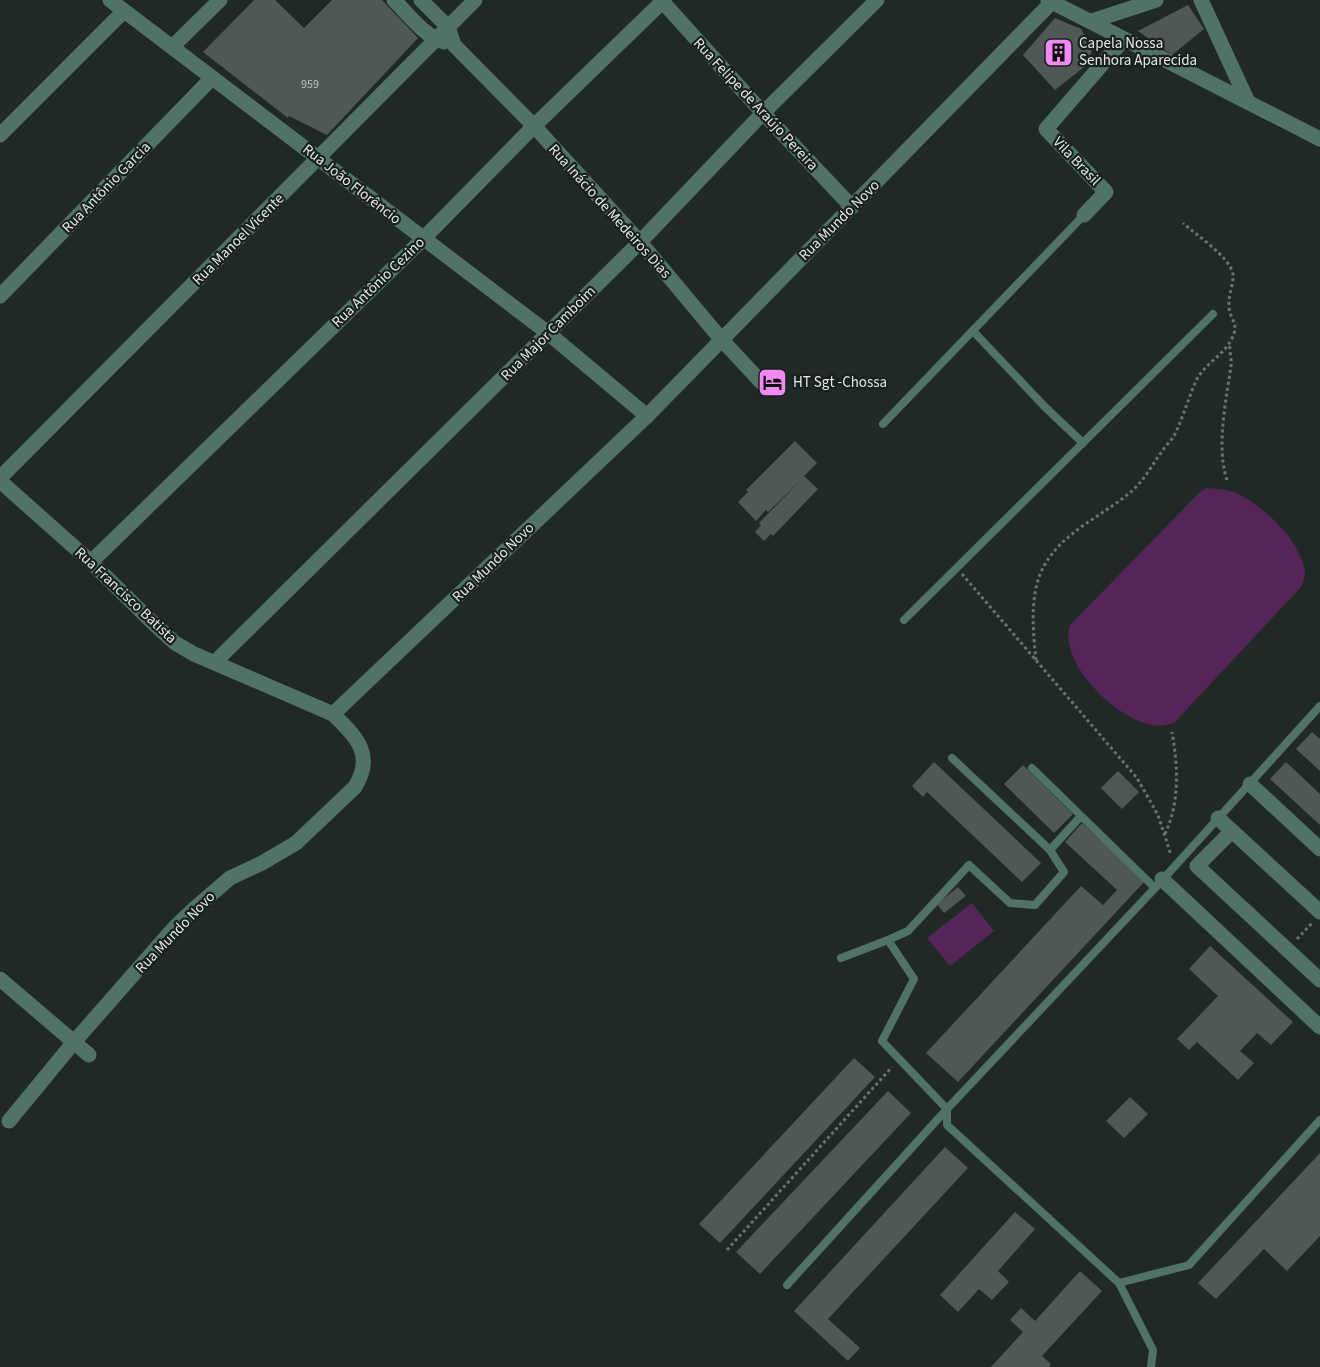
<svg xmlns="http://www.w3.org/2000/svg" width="1320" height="1367" font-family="'Source Sans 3',sans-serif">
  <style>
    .green { fill: #552557 }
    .building { fill: #4f5854 }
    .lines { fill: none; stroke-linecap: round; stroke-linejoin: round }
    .path { stroke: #6b726f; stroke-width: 3; stroke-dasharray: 3 3; stroke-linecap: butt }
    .service { stroke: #517365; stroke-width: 8 }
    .minor { stroke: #517365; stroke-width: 15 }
    .tertiary { stroke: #517365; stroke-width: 15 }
    .labels { text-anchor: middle; stroke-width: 4.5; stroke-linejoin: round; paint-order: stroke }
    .number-label { font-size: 12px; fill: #bfc5c2 }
    .poi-label { font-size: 15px; fill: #e4e9e6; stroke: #18201c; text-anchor: start }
    .street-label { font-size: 15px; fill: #e4e9e6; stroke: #18201c }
  </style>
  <rect width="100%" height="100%" fill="#212926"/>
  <g class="green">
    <path d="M1207,488C1215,489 1223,489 1230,491C1259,500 1303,542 1305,573C1305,578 1303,582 1301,587L1174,723C1166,725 1158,727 1151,725C1116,718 1058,663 1070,625L1201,491Z"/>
    <polygon points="972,903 994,931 950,966 927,938"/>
  </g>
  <g class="building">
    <polygon points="254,0 275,0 304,28 332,0 382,0 418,38 327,135 289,116 288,118 203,52"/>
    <polygon points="1188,5 1204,29 1172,55 1138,31"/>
    <polygon points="1055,18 1081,29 1092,49 1088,64 1055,90 1023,55"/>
    <polygon points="795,441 817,463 804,476 818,489 773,536 771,534 764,541 755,532 761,525 759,523 803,478 768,512 766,510 756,521 738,502 748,492 746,490"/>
    <polygon points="1312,732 1320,739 1320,771 1296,749"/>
    <polygon points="934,762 1041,863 1022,882 927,792 923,797 912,786"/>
    <polygon points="1286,762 1320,794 1320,825 1270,779"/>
    <polygon points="1023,765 1073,814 1054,833 1004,784"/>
    <polygon points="1118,771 1139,792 1122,809 1101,788"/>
    <polygon points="1082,823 1145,881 958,1082 926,1053 1081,886 1103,905 1117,890 1065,842"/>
    <polygon points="958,887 966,896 944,913 937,904"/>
    <polygon points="1210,946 1293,1022 1271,1045 1257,1033 1240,1051 1254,1063 1238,1080 1197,1042 1189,1050 1177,1039 1218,996 1189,969"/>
    <polygon points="854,1058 875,1077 720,1243 699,1224"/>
    <polygon points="888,1091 911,1113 760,1274 736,1252"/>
    <polygon points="1130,1097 1148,1114 1124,1138 1106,1121"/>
    <polygon points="945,1147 968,1168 828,1319 860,1348 848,1361 794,1311"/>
    <polygon points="1320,1153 1320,1236 1287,1271 1264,1249 1216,1299 1198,1283"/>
    <polygon points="1015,1212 1035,1229 998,1271 1009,1282 992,1300 979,1289 958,1312 940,1295"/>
    <polygon points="1080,1271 1102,1291 1042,1356 1051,1364 1049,1367 991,1367 1023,1332 1010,1320 1021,1308 1035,1321"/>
  </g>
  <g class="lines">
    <g class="path">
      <path d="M1227,480C1216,448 1226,400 1231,366C1232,359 1229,351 1230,343"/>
      <polyline points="962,574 1137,778 1158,815 1171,855"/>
      <path d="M1036,660C1033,631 1029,593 1044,566C1063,531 1105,515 1133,490C1146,478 1153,463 1163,450C1166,445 1171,441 1174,436C1183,418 1188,399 1196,381C1204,364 1223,356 1231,340C1241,323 1229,320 1229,306C1228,295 1234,284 1233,274C1229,256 1196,235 1183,223"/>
      <path d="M1165,834C1180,802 1178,767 1172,732"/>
      <polyline points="1297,939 1313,922"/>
      <polyline points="727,1250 892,1067"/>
    </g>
    <g class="service">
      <polyline points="973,331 1045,407 1083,443"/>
      <polyline points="883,424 1084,215"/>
      <polyline points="904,620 1213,314"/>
      <polyline points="1320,706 1155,888 947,1109 947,1125 1119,1283 1189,1265 1320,1120"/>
      <polyline points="1032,768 1155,888"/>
      <polyline points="1050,850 1080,817"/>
      <polyline points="841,958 888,940"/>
      <polyline points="1119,1283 1153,1350 1151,1367"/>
      <polyline points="787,1285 947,1109 882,1041 914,979 888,940 908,931 969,865 1010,903 1035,905 1064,872 1050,850 952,758"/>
    </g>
    <g class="minor">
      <polyline points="110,0 548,333 647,416"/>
      <path d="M394,0C409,15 424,36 444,42"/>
      <polyline points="421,0 448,27 454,45 534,126 640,242 721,339 761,382"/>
      <polyline points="661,0 763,113 852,207"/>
      <polyline points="1201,0 1248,102"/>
      <polyline points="1092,21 1156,0"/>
      <polyline points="172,47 220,0"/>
      <polyline points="0,135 124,11"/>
      <polyline points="1084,215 1106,192 1046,129 1124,39"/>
      <polyline points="0,296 212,78"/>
      <polyline points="0,478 475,0"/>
      <polyline points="0,481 91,562 151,621 175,643 194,654 333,714"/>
      <polyline points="91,562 423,239 534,126 664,0"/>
      <polyline points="215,662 640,242 763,113 877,0"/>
      <polyline points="1250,784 1320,849"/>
      <polyline points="1218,818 1320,912"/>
      <polyline points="1232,831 1197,866 1320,980"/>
      <polyline points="1162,879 1320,1027"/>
      <polyline points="0,979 89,1055"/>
      <path d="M9,1121L74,1042L175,927L194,909L230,878L262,863L296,843L355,787C375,754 356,737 333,714L647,416L1052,2"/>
    </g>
    <polyline class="tertiary" points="1048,0 1320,139"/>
  </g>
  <defs>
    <symbol id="building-square" viewBox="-11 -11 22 22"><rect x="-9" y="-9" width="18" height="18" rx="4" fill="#f18af4" stroke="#18201c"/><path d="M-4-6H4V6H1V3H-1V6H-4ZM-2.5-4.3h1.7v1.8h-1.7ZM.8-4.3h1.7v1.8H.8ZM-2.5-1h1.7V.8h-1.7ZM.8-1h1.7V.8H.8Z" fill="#111"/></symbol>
    <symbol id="hotel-square" viewBox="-11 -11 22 22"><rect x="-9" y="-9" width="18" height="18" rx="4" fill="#f18af4" stroke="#18201c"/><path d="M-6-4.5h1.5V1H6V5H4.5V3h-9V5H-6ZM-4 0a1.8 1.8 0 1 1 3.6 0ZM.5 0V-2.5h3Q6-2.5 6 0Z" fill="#111"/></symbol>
  </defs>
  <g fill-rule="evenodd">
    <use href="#building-square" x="1042" y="36" width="33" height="33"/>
    <use href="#hotel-square" x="756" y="366" width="33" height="33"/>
  </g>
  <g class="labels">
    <g class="number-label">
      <text x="310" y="88">959</text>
    </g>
    <g class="poi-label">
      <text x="1079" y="48">Capela Nossa<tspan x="1079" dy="17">Senhora Aparecida</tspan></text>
      <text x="793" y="387">HT Sgt -Chossa</text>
    </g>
    <g class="street-label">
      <text transform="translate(756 104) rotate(47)" y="5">Rua Felipe de Araújo Pereira</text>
      <text transform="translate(1077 161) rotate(46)" y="5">Vila Brasil</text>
      <text transform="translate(352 184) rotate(38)" y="5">Rua João Florêncio</text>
      <text transform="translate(106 187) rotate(-46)" y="5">Rua Antônio Garcia</text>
      <text transform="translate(610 211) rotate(48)" y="5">Rua Inácio de Medeiros Dias</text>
      <text transform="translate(839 220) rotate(-45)" y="5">Rua Mundo Novo</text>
      <text transform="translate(238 239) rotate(-45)" y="5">Rua Manoel Vicente</text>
      <text transform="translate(378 282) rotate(-44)" y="5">Rua Antônio Cezino</text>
      <text transform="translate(548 333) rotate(-45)" y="5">Rua Major Camboim</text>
      <text transform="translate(493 562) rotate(-44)" y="5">Rua Mundo Novo</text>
      <text transform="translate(126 595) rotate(43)" y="5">Rua Francisco Batista</text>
      <text transform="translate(175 932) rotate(-46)" y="5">Rua Mundo Novo</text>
    </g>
  </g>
</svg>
